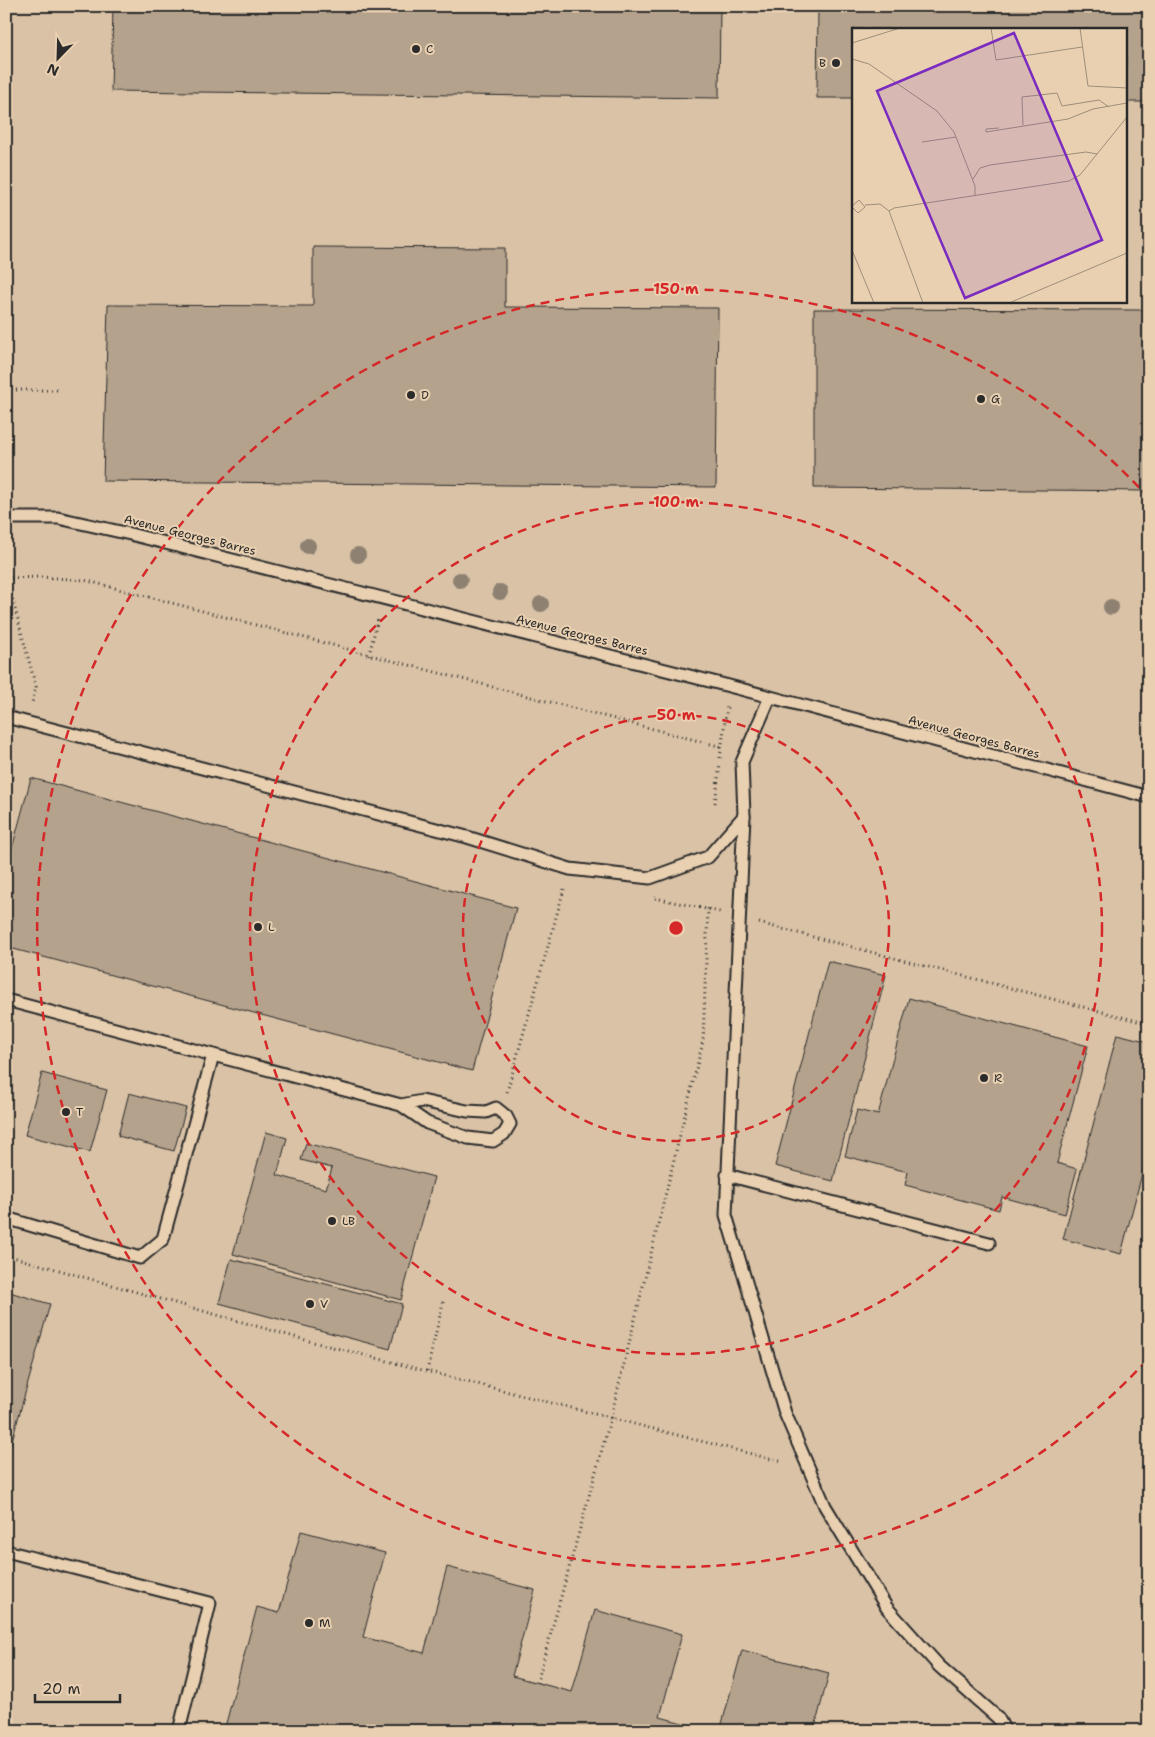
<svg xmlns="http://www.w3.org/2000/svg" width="1155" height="1737" font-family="'Shantell Sans',sans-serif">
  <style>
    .built { fill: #d9c2a6; fill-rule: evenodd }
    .building { fill: #b4a28c; stroke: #2b2b2b }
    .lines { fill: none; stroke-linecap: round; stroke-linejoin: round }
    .lane-casing { stroke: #2b2b2b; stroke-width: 15 }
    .path { stroke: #2b2b2b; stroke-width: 3; stroke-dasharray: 1 4; stroke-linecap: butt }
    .lane { stroke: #e9d0b1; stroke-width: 11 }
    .tree { fill: #8e8171 }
    .ring { fill: none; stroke: #d62828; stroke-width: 2.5; stroke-dasharray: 9 6 }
    .poi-dot { fill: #2b2b2b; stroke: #e9d0b1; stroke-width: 2 }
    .labels { text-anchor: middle; stroke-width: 4; stroke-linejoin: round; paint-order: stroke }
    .poi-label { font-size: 12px; fill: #2b2b2b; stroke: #e9d0b1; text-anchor: start }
    .street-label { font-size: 12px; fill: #2b2b2b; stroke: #e9d0b1 }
    .inset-road { fill: none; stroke: #9d8e7b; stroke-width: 1 }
    .view { fill: #7b2cbf; fill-opacity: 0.15; stroke: #7b2cbf; stroke-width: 2.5 }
    .inset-edge { fill: none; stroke: #2b2b2b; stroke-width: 2.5 }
    .centre { fill: #d62828; stroke: #e9d0b1; stroke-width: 2.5 }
    .ring-label { font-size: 15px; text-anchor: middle; font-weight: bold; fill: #d62828; stroke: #e9d0b1; stroke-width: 4; stroke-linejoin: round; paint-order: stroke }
  </style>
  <rect width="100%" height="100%" fill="#e9d0b1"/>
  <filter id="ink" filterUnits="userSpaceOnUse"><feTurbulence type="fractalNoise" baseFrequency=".02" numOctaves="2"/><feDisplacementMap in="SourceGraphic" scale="10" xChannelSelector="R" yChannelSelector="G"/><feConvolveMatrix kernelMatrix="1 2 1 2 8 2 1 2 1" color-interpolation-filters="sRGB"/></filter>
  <g filter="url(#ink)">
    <path class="built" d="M6,6H1149V1731H6ZM854,29H1126V301H854Z"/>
    <g class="building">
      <polygon points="113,6 720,6 719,98 111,91"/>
      <polygon points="818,6 1149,6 1149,102 1126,102 1126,29 854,29 854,98 817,98"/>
      <polygon points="313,247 505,248 505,307 718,308 716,487 103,481 108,305 313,306"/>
      <polygon points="814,309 1149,310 1149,491 814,488"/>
      <polygon points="6,773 13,775 6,799"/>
      <polygon points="31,778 516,908 472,1071 6,947 6,871"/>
      <polygon points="828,961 886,975 833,1181 775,1166"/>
      <polygon points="909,998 1088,1046 1057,1163 1077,1169 1065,1214 1002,1197 999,1210 905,1185 908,1172 845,1156 857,1110 878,1115"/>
      <polygon points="1117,1034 1149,1042 1149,1147 1121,1254 1063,1239"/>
      <polygon points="42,1073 107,1090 90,1152 25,1135"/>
      <polygon points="129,1093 186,1108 174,1151 118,1136"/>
      <polygon points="266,1132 287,1138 277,1175 326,1189 332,1168 301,1160 306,1143 434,1177 401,1300 233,1254"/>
      <polygon points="231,1259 402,1304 390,1349 219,1303"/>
      <polygon points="6,1291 50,1304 6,1462"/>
      <polygon points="301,1531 385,1553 363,1637 424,1653 447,1567 535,1590 512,1676 572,1692 595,1610 682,1634 660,1717 713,1731 224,1731 257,1607 279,1613"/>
      <polygon points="742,1650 829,1673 814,1731 720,1731"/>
    </g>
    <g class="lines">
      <defs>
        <g id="lane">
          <polyline points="6,518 58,518 130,534 729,686 1149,797"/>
          <polyline points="770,697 742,762 744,816 726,1215 785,1413 825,1506 887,1608 939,1666 998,1718 1005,1731"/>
          <polyline points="6,717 467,837 570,869 650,878 708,857 744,816"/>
          <polyline points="6,1000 401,1105 427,1123 468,1138 493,1141 504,1134 510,1124 506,1116 496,1108 486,1112 467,1111 422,1101 401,1105"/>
          <polyline points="727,1175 989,1243"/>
          <polyline points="6,1218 140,1258 163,1239 213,1055"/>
          <polyline points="6,1551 210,1603 179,1731"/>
        </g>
      </defs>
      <use href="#lane" class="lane-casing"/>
      <g class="path">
        <polyline points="6,390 61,390"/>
        <polyline points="6,575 36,687 32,703"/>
        <polyline points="6,578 41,577 84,580 722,747"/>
        <polyline points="369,655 378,618"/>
        <polyline points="720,758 727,707"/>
        <polyline points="715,803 720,764"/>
        <polyline points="655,898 720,912"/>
        <polyline points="759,923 1149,1024"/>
        <polyline points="507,1092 564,889"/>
        <polyline points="6,1255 309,1341 783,1462"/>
        <polyline points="427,1371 444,1298"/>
        <polyline points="537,1683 611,1417 703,1041 708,908"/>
      </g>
      <use href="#lane" class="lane"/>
    </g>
    <g class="tree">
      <circle cx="308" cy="546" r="8"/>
      <circle cx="358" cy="555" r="8"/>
      <circle cx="460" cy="580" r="8"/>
      <circle cx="500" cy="592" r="8"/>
      <circle cx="541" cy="604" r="8"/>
      <circle cx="1111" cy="607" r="8"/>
    </g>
  </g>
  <g class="ring">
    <circle cx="676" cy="928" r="213"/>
    <circle cx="676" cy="928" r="426"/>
    <path d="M1147 1360A639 639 0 1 1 1147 496"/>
  </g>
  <g class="poi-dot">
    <circle cx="416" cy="49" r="5"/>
    <circle cx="836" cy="63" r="5"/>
    <circle cx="411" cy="395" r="5"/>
    <circle cx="981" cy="399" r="5"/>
    <circle cx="258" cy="927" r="5"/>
    <circle cx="984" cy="1078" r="5"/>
    <circle cx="66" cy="1112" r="5"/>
    <circle cx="332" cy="1221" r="5"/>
    <circle cx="310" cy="1304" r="5"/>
    <circle cx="309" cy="1623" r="5"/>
  </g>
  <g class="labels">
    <g class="poi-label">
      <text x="426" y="53">C</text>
      <text x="826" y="67" text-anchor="end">B</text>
      <text x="421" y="399">D</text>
      <text x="991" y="403">G</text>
      <text x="268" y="931">L</text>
      <text x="994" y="1082">R</text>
      <text x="76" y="1116">T</text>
      <text x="342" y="1225">LB</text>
      <text x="320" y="1308">V</text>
      <text x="319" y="1627">M</text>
    </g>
    <g class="street-label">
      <text transform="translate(190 535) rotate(14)" y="4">Avenue Georges Barres</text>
      <text transform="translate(582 635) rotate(14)" y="4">Avenue Georges Barres</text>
      <text transform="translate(974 737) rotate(15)" y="4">Avenue Georges Barres</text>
    </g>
  </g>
  <g transform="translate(852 28)">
    <rect width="275" height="275" fill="#e9d0b1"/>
    <path class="inset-road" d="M139,0L144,32L230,19M228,0L236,58L275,60M0,15L48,0M0,31L17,36L85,83L102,104L123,158V168M171,97L170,69L205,65L210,78L247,72L257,79M134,104L216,91L241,81L275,75M134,104V101L147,100M70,114L104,109M121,151L128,140L138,137L234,124L245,126M13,177L28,176L37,183L71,275M0,178L7,172L13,179L6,185L0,179M37,183L42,180L217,153L228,147L275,89M0,222L22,275M157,275L275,225"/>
    <path class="view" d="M162,5L250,212L113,270L25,63Z"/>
    <rect width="275" height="275" class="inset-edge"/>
  </g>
  <circle cx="676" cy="928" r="8" class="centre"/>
  <g class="ring-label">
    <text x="676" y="294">150 m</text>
    <text x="676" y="507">100 m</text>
    <text x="676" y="720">50 m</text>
  </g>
  <rect width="1155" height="1737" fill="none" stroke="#e9d0b1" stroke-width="25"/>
  <rect x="12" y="12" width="1130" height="1712" fill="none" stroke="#2b2b2b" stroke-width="2" filter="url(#ink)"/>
  <g transform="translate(58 58) rotate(203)" stroke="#e9d0b1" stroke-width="4" paint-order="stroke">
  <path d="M0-4L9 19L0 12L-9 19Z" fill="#2b2b2b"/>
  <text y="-8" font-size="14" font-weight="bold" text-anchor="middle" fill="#2b2b2b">N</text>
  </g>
  <path d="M35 1694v8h85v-8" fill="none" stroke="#2b2b2b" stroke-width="2.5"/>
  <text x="42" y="1694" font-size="15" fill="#2b2b2b" stroke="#e9d0b1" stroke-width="4" paint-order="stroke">20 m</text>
</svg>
